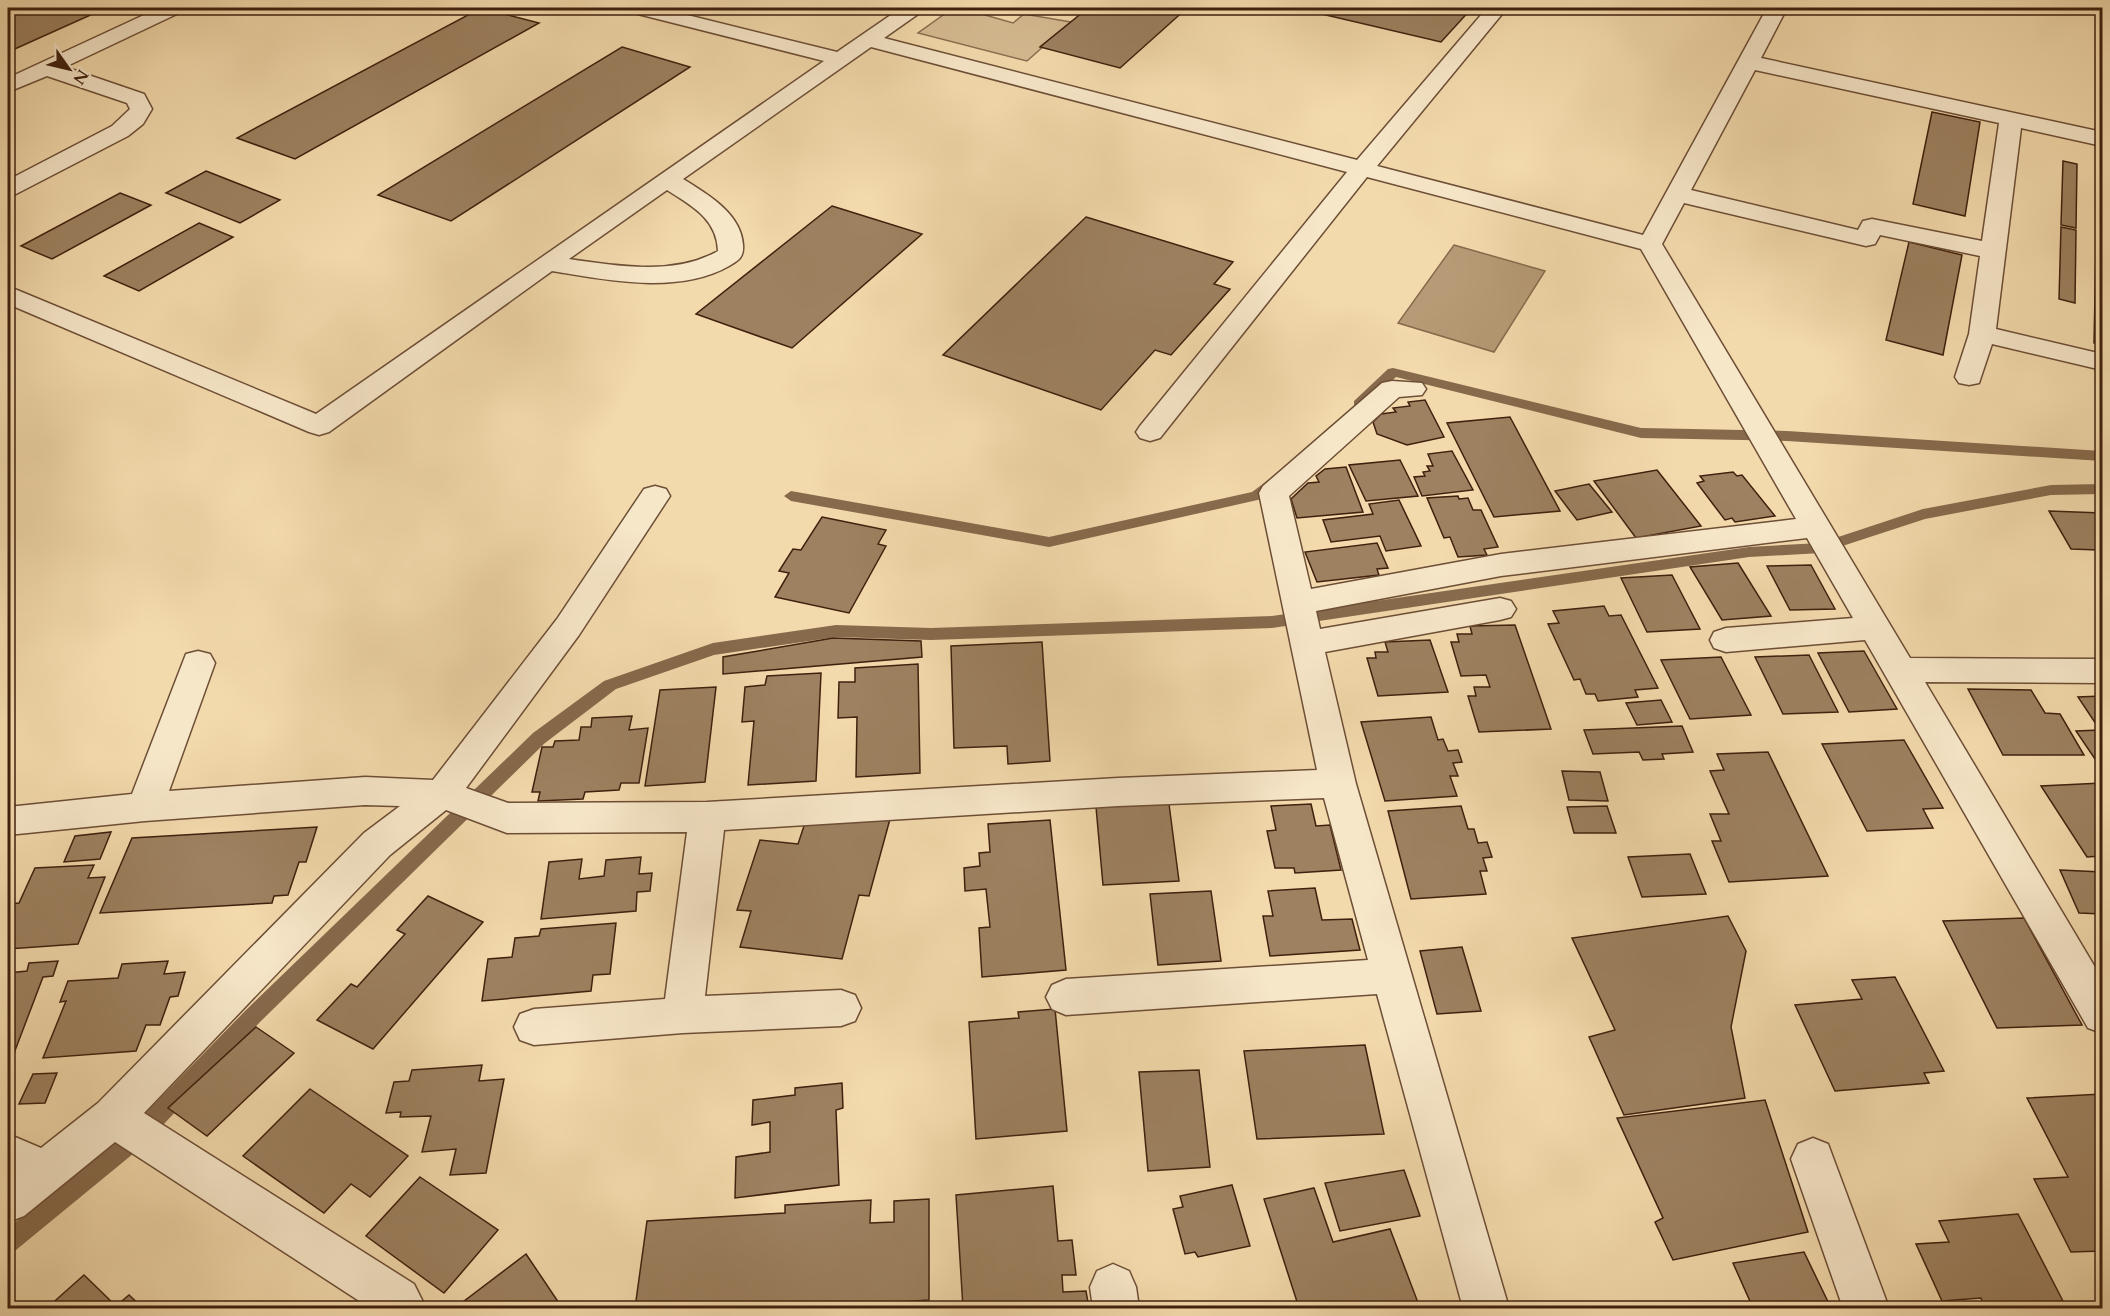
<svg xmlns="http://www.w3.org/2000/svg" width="2110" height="1316" font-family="Cardo,serif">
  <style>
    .green { fill: #d5ba91; stroke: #8a6d50; stroke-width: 1.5 }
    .water { fill: #b69b76; stroke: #876a4c; stroke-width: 1.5 }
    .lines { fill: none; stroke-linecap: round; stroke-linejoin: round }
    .stream { fill: #876a4c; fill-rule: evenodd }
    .building { fill: #9d8160; stroke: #40200e; stroke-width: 1.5 }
    .minor-casing { stroke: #6d4e36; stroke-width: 3 }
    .minor { fill: #f7e7c9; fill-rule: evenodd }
  </style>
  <rect width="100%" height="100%" fill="#f3daac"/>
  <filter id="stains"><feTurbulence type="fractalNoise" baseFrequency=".00333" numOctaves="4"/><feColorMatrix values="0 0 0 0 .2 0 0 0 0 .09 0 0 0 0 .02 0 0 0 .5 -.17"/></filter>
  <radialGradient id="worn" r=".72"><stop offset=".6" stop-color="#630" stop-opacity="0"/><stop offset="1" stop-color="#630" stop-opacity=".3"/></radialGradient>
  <polygon class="green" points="953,8 995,8 985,15 1013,23 1024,14 1071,22 1027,61 918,33"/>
  <polygon class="water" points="1454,245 1545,271 1494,352 1398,323"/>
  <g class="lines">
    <g class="stream">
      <polygon points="1393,368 1641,428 1787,431 2102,451 2102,461 1787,441 1641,438 1396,377 1364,407 1354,407 1354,401 1388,369"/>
      <polygon points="1275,475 1282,480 1262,499 1049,547 791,501 784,496 791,491 1049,537 1252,492"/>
      <polygon points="2102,484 2102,494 2051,495 1925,519 1821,553 1749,557 1272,628 931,640 836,637 714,655 616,689 545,743 260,1022 145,1144 16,1250 8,1253 8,1228 129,1130 246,1010 533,733 604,681 713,643 836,625 931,628 1272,616 1749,547 1820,543 1923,509 2051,485"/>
    </g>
  </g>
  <g class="building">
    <polygon points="8,8 106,8 8,52"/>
    <polygon points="481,8 539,23 295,159 237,138"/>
    <polygon points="1088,8 1187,8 1120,68 1040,47"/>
    <polygon points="1296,8 1472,8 1441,42"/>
    <polygon points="622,47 690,67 451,221 378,195"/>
    <polygon points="1932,112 1980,122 1965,216 1913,204"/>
    <polygon points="2098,151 2102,152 2102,345 2094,343"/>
    <polygon points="2063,161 2077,164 2076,228 2061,225"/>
    <polygon points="206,171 280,200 240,223 166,193"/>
    <polygon points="120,193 151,205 52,259 21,246"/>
    <polygon points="832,206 922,234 792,348 696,314"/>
    <polygon points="1086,217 1233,262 1214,284 1230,289 1171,355 1155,350 1101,410 943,355"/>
    <polygon points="199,223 233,237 139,291 104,276"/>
    <polygon points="2061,227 2076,230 2075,303 2059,299"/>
    <polygon points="1909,242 1962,255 1943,355 1886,340"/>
    <polygon points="1425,400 1444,437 1407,445 1377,434 1373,422 1381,414 1396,412 1393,408 1410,406 1408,402"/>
    <polygon points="1510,417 1560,511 1494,517 1447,423"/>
    <polygon points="1452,451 1473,490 1422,496 1414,477 1425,476 1423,472 1430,471 1427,466 1433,466 1428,454"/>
    <polygon points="1400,460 1418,496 1366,501 1349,465"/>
    <polygon points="1346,467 1363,512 1297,518 1291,499 1308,483 1319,482 1316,476 1325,469"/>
    <polygon points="1657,470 1701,526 1636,538 1594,481"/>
    <polygon points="1733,472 1737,476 1742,475 1775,516 1735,522 1732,518 1725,520 1697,483 1704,481 1700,476"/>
    <polygon points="1589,484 1612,512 1577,520 1555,491"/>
    <polygon points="1458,496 1459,499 1468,498 1473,510 1481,510 1498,547 1484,549 1487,555 1458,557 1450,537 1444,538 1427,498"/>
    <polygon points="1399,500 1421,546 1386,551 1380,536 1331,542 1323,520 1373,514 1369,504"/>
    <polygon points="2049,511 2102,513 2102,556 2099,550 2071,549"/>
    <polygon points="822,517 886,530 878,544 886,546 849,613 775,597 789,573 779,571 793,549 801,550"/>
    <polygon points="1377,543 1388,568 1377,569 1379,575 1317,582 1305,552"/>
    <polygon points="1738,563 1771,616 1722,620 1690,567"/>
    <polygon points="1811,565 1835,609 1790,610 1767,566"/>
    <polygon points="1672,575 1700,629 1647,632 1621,578"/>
    <polygon points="1604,606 1609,616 1621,615 1658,688 1635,690 1638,697 1598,701 1595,694 1586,694 1580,679 1574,680 1548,624 1559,623 1553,611"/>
    <polygon points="1515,625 1551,729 1479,732 1468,696 1476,696 1474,687 1490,687 1486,675 1461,676 1451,642 1459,642 1457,634 1472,634 1470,626"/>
    <polygon points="833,638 921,641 922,657 723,674 723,657"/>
    <polygon points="1430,640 1448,692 1378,696 1367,658 1376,658 1375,652 1388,652 1385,642"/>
    <polygon points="1042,642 1050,761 1008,764 1007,746 954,748 951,646"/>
    <polygon points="1864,651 1897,709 1849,712 1818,653"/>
    <polygon points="1809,655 1838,712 1783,714 1755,657"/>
    <polygon points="1721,657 1751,715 1690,719 1661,660"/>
    <polygon points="918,664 920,773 856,777 857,717 838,718 839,682 855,682 855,668"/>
    <polygon points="821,673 816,781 748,785 754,721 742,722 745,687 765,685 767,676"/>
    <polygon points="716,687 705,782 645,786 660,690"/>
    <polygon points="1968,689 2031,690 2045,713 2060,714 2084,755 2003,755"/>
    <polygon points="2102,696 2102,761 2097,762 2076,731 2100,730 2078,697"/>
    <polygon points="1661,700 1672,722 1637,725 1626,703"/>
    <polygon points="632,716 629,730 648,728 639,783 621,783 619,790 585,792 583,799 538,801 540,792 532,792 542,747 553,747 555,741 579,740 581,727 591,727 592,718"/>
    <polygon points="1431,717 1438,740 1443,739 1448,751 1458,750 1462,762 1453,763 1458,776 1450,776 1457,796 1385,801 1361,722"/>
    <polygon points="1682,726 1693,752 1662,754 1664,759 1643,760 1639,752 1593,754 1584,730"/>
    <polygon points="1904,740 1943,808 1923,809 1933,828 1867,831 1822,744"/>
    <polygon points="1768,752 1828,876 1729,882 1712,841 1721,841 1710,814 1729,814 1710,771 1724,770 1717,754"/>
    <polygon points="1562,771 1600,772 1608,801 1569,800"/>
    <polygon points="2102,783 2102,856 2087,857 2041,786"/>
    <polygon points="1169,804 1179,881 1103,885 1096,807"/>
    <polygon points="1311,804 1316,826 1330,825 1341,870 1295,873 1294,868 1275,868 1267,831 1276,830 1271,806"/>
    <polygon points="1461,806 1468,829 1474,829 1478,843 1487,842 1492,857 1483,858 1487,871 1480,871 1486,894 1411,899 1388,811"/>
    <polygon points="1607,806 1616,833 1574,833 1567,807"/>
    <polygon points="890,819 869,896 859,895 842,959 740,947 751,911 737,910 760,840 798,844 805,823"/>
    <polygon points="1050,820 1066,970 982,977 979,928 990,927 986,889 965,891 964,868 980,866 979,853 990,852 988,824"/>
    <polygon points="317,827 306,862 299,862 288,895 274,896 272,903 100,913 132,838"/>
    <polygon points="111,832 100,859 64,862 75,836"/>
    <polygon points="1690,854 1706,894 1642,897 1628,857"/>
    <polygon points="641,857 639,874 652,873 650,891 637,892 636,911 541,919 549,862 582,859 579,879 604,876 606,860"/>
    <polygon points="94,865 88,878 105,877 78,944 8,949 8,904 19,903 35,868"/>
    <polygon points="2060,870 2102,872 2102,914 2079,913"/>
    <polygon points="1315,888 1322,920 1352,919 1360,950 1270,956 1263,916 1273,916 1268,891"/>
    <polygon points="1211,891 1221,961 1158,965 1150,894"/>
    <polygon points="428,896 483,922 373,1049 317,1020 351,984 357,987 405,934 397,930"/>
    <polygon points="1728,916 1746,951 1731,1027 1745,1098 1624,1115 1589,1037 1615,1030 1572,938"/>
    <polygon points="2024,918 2082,1025 1997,1028 1943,921"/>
    <polygon points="616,923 610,974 593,975 591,991 482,1001 488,959 512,957 515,938 539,936 541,929"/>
    <polygon points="1462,947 1481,1011 1437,1014 1420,951"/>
    <polygon points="58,961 53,976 43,977 8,1069 8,973 27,971 29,963"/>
    <polygon points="168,961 164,974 185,972 178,996 170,997 160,1025 146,1025 136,1051 43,1058 66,1001 60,1002 68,981 118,978 122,964"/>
    <polygon points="1895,977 1944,1071 1924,1073 1929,1083 1835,1091 1795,1005 1862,999 1852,980"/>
    <polygon points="1055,1009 1067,1131 976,1139 969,1022 1019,1018 1018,1012"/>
    <polygon points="256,1027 294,1053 207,1136 168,1108"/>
    <polygon points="1365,1045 1384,1134 1257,1139 1244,1051"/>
    <polygon points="482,1065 479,1081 504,1079 486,1173 450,1175 456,1149 422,1152 431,1116 400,1117 401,1112 386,1113 394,1082 409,1081 412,1070"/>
    <polygon points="1199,1070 1210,1167 1148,1171 1139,1072"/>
    <polygon points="57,1073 45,1103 19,1104 33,1074"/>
    <polygon points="842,1083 843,1108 836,1110 839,1185 735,1198 736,1157 770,1152 770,1122 752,1125 753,1100 795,1095 795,1088"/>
    <polygon points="310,1089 408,1156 370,1197 351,1184 324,1213 243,1156"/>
    <polygon points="2102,1094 2102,1251 2071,1252 2034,1179 2068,1177 2027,1098"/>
    <polygon points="1765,1100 1808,1232 1673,1260 1655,1222 1663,1218 1617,1118"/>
    <polygon points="1404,1170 1420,1216 1340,1231 1325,1183"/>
    <polygon points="420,1177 498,1230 444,1293 366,1236"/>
    <polygon points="1232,1185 1250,1246 1198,1257 1195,1252 1185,1254 1173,1209 1183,1207 1180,1196"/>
    <polygon points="1053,1186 1058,1241 1072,1240 1076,1275 1062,1275 1063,1292 1086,1291 1089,1308 963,1308 956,1195"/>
    <polygon points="1314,1188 1333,1242 1390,1229 1420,1308 1299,1308 1264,1199"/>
    <polygon points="929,1199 929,1300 868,1304 868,1308 635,1308 647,1221 785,1213 785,1205 871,1200 870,1223 894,1222 894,1201"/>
    <polygon points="2018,1214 2063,1301 1984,1307 1981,1298 1942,1301 1916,1244 1949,1242 1939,1221"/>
    <polygon points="1804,1252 1831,1308 1753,1308 1733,1263"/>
    <polygon points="526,1254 561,1306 558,1308 461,1308 459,1305"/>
    <polygon points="84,1275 116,1306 129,1295 143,1308 47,1308"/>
  </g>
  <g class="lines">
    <defs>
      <g id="minor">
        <polygon points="159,8 184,8 181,12 65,67 144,94 152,109 143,124 128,136 16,194 8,196 8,180 112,126 130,109 127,103 47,76 8,92 8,78"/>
        <path d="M627,8H659L837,52L901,8H924L921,12L884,38L1357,160L1487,8H1507L1377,166L1643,235L1767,8H1787L1761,58L2102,132V146L2021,128L1996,329L2102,354V370L1992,344L1979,383L1969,385L1959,383L1955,377L1969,334L1980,256L1880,235L1875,244L1866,246L1684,203L1662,244L1910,658L2102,659V683L1925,682L2102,979V1033L2088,1028L1865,640L1726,652L1714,648L1710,640L1714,632L1726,628L1853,618L1807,538L1501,576L1316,611L1320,629L1500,598L1511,601L1516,609L1511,617L1500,620L1325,652L1356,784L1509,1308H1463L1377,994L1066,1015L1052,1009L1046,997L1052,985L1066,979L1368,960L1324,798L1118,806L724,830L705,996L841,990L855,995L861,1008L855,1021L841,1026L683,1033L534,1045L520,1040L514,1027L520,1014L534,1009L665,999L687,832L507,833L446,810L390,855L144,1113L414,1284L426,1308H370L115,1142L24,1216L8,1222V1134L41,1148L98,1103L364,833L400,806L365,805L145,821L8,835V807L132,794L186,654L198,651L210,654L215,663L169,791L365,777L433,780L557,619L644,489L655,486L666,489L670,496L579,635L466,788L508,803L707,802L1118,778L1317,770L1259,493L1263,486L1382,383L1392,381L1422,383L1426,389L1422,395L1399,397L1289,496L1311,589L1501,554L1796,519L1641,249L1367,177L1160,438L1150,441L1140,438L1136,432L1140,426L1347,172L871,47L683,179C707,194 741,213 743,245C744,257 739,260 729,266C678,295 607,280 552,271L329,432L319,435L309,432L8,304V287L17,290L316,414L824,61L630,12ZM1755,70L1999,123L1982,241L1872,219L1863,221L1858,230L1691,190ZM667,190C692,206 717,219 718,251C674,276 618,266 569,259Z"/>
        <polygon points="1813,1138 1828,1144 1889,1308 1843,1308 1791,1159 1798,1144"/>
        <polygon points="1113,1264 1129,1271 1136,1287 1139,1308 1093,1308 1090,1287 1097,1271"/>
      </g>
    </defs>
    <use href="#minor" class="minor-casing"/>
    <use href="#minor" class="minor"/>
  </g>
  <rect width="2110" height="1316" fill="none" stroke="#f3daac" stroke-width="30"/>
  <rect x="9" y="9" width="2092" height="1298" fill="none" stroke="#40200e" stroke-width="3"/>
  <rect x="15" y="15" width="2080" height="1286" fill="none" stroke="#40200e" stroke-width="1.5"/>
  <g transform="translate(69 69) rotate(124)" stroke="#f7e7c9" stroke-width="4.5" paint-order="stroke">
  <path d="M0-4.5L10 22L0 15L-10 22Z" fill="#40200e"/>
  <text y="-9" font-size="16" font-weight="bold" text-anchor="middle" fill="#40200e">N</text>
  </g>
  <rect width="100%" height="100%" filter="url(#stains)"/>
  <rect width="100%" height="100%" fill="url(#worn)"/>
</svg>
